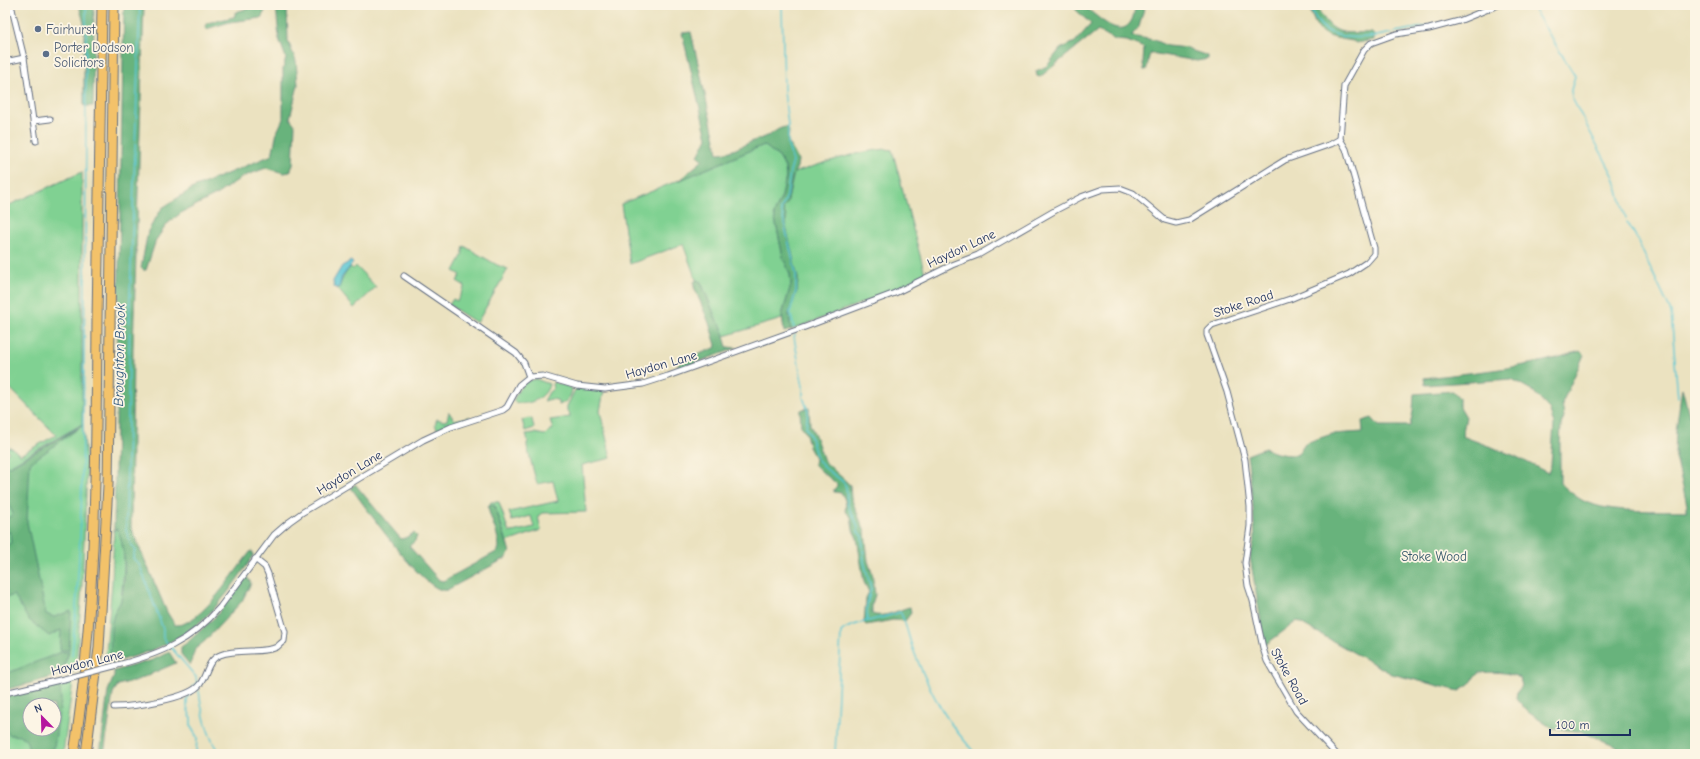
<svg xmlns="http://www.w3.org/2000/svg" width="1700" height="759" font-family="'Comic Neue',sans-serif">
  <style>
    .green { fill: #80d192; stroke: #4e8078; fill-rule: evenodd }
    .forest { fill: #68b37c; stroke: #42716d; fill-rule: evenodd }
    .water { fill: #5bc7d4; stroke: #3b7b99 }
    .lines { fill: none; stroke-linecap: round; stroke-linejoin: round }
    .stream { stroke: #5bc7d4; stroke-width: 1.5 }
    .minor-casing { stroke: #646e80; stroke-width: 7 }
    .motorway-casing { stroke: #646e80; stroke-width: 11 }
    .minor { stroke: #fff; stroke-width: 5 }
    .motorway { stroke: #f3c26a; stroke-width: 9 }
    .minor-bridge-casing { stroke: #646e80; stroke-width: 7; stroke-linecap: butt }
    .minor-bridge { stroke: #fff; stroke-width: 5 }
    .service-dot { fill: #5c6f8a; stroke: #fcf5e5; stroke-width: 1.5 }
    .labels { text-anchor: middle; stroke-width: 3.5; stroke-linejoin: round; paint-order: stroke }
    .service-label { font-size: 13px; fill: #4e5e75; stroke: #fcf5e5; text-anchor: start }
    .street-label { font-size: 13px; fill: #1b2f5e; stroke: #fcf5e5 }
    .park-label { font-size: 13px; fill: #34586b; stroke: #fcf5e5 }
    .water-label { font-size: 14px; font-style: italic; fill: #2b557c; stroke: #fcf5e5 }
  </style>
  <rect width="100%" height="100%" fill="#fcf5e5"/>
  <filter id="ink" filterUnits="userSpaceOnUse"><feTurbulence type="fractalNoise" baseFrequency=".025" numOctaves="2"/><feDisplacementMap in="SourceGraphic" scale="8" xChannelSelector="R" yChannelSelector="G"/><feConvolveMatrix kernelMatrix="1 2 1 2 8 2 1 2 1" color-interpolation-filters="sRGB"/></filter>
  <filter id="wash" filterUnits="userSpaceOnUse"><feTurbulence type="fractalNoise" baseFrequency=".012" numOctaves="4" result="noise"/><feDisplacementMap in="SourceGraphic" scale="16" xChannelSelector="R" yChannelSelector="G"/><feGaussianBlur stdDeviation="0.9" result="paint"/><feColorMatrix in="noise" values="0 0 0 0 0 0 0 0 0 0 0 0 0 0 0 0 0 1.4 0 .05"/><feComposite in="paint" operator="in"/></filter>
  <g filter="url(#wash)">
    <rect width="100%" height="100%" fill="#ebe2c0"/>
    <g class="green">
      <polygon points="764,145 779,157 785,168 786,177 782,196 774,214 783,257 790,273 791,285 782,315 782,319 724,336 721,325 717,321 701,282 696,280 683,244 630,264 621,204"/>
      <path d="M886,149L892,150L894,157L925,274L893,291L791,330L789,314L797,291L798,279L786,227V217L783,208L787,204L794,173C823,163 855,152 886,149Z"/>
      <polygon points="82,172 82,424 9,466 5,467 5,455 9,452 6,449 9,447 12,448 20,455 56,435 5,383 5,207"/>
      <polygon points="464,246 497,265 508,269 477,323 449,305 453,299 457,301 465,286 457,281 461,275 454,271 462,256"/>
      <path d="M356,266L376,287L354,308L337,288H339C342,279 344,274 351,267L353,269Z"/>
      <path d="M536,379L549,384C547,398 526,408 513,401C518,390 523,380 536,379Z"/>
      <path d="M554,382L572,388C572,396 567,402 559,405L557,400L551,399L544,401L549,392L553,389L552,384Z"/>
      <polygon points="578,388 604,391 600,411 611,458 582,465 586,512 542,513 538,516 541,530 507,542 495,506 491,505 488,507 491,502 499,502 508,530 510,532 512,532 534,527 531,516 512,521 509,512 558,501 553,481 537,484 527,447 527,443 528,442 526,434 534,433 545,435 549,431 553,429 550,420 570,417 569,412 567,412 567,406 575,390"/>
      <polygon points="449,412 454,420 466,418 469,416 470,417 440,430 437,429 435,424 437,419 444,421 447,420"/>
      <polygon points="529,418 532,419 534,428 525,431 522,420"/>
      <polygon points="83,424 87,473 82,584 76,671 60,675 69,653 62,652 7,674 5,671 5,469 10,468"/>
      <polygon points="114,529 118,530 124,547 124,568 121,601 114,614 110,660 113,662 105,664 112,583"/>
      <path d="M73,681L63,754H5V697ZM30,705H54V729H30Z"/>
    </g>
    <g class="forest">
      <polygon points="79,5 94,5 93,106 84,106 84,23"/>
      <path d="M124,5H144L133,350L131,528L167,612L175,625C200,627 236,569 251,551L253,552V557C241,573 231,590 218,604C191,636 153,653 113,662L110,660C111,645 109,628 114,614C115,609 120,605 121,600C126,577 126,552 118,530L114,529Z"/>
      <polygon points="258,5 267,5 265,11 261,18 230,22 206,29 205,26 207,23 234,17 236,12"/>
      <polygon points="276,5 287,5 288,41 296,61 298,85 290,118 295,125 293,165 290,172 284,173 266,168 242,177 216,195 181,213 167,224 156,240 146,270 143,270 141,268 148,231 162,208 193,188 272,155 277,132 283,119 283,69 286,58 279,39"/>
      <path d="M1074,5C1077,5 1080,5 1083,6C1094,12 1118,40 1130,23C1134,18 1134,10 1136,5H1145L1139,27L1131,36L1154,40L1167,46L1188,48L1193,51L1208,56V59L1197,61L1151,53C1147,58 1149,64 1146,70H1144L1143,63L1144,48L1127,41L1115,40L1098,30L1040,77L1037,76L1036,71L1047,66L1060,49L1075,42L1091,24L1076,10Z"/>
      <path d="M1309,5H1317C1318,11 1322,16 1326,21C1340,38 1354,31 1372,33L1374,35V40L1356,43L1353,41C1323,36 1317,36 1309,5Z"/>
      <path d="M691,32L718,153C731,153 741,146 753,141C757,139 761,139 765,137C773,134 778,127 787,127L789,131L788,142L798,160L797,167L792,178L787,204L783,208L786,217V227L798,279L797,291L789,314L791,330L784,332L782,315L791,285L790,274L783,257L774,214L782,196L786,177L785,167L779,157L764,145L678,181L703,160L698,156L707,138L682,33Z"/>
      <polygon points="697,280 701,282 717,321 721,325 727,347 737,348 681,368 678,367 678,364 683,360 715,348 716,345 709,323 694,287 694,282"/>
      <path d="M1580,351L1584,355L1562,403L1564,417L1561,425L1560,443V483C1569,491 1580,501 1591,504C1616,513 1659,510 1687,511V505L1675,453L1676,431L1682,388L1695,437V754H1627L1612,744L1582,732L1552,728L1528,712L1516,698L1517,692L1522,686L1520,678C1507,671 1492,672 1478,673L1469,685L1459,691L1392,674L1297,621L1265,645L1250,557L1255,538L1252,492L1247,455L1265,448C1276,454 1284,455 1297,455L1305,443L1332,434L1363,432L1362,421L1372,418L1379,426H1410L1413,411L1414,394L1453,391L1459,398V405L1466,417L1462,436L1515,456L1548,473L1551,465L1554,424L1549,409L1533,391L1512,379L1425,385L1424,378C1476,372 1530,368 1580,351Z"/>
      <path d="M809,408L810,425L815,435L824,461L850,485L851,498L865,532L868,561L873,576L875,595L872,604V614C885,619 899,609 910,607L911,613L905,621L893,620L866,625L864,623L866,598L869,592L864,582L857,538L853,530L851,517L845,511C847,504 845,498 841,493L834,492V489L837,486V484C829,477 821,472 814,464L815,458L809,447L806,433L801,427L800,411L803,409Z"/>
      <polygon points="82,426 30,463 27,522 46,614 54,617 71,611 69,650 60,650 61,630 49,636 28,619 14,595 6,598 5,546 11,543 10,532 5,534 5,520 13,514 9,505 5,504 5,467 10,466"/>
      <path d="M355,484L400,538L403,539L414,533L417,536L415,541L409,546L439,580L443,581L498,551C502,540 490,520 488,507L491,505L495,506L510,552L506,558L447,590C426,597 365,505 351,488Z"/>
      <polygon points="247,577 251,583 242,601 205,641 195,649 190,665 181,654 181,647 188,642 216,616"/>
      <polygon points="62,652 69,652 60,675 5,690 5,674"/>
      <polygon points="169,652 176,663 137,680 118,685 113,693 104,754 100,754 108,691 114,676 114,671 153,660"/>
      <path d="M60,684L61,701L53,754H30L27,742L22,736L10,735L5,730V697ZM30,705H54V729H30Z"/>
    </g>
    <polygon class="water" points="351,261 353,263 342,277 339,288 337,288 334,287 333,281 342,266"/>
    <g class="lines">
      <g class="stream">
        <polyline points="140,5 130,298 126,529 131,545 135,550 133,558 140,566 163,629 163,638 196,677 197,684"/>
        <polyline points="782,5 784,91 788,125 788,146 793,162 790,171 787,196 781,209 796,274 796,291 790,312 794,328"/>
        <path d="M1311,5C1318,44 1362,40 1391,33"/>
        <polyline points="1531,5 1575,76 1571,90 1572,98 1614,177 1626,218"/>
        <polyline points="1479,10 1491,5"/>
        <polyline points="1395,32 1440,24"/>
        <polyline points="1627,222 1635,235 1671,312 1678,398"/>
        <path d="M795,335L794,337L803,387V397L808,411L806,428C813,437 813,450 818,460C823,470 837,475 844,483C848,488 846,494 847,501C848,512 859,520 858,532L862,536L864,562L871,588L867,604V621"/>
        <path d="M72,656C82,552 83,449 84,345C86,232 86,119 86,5"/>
        <polyline points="192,687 197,683"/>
        <path d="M199,691C202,712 207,737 220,754"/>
        <polyline points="189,695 187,700 187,707 191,718 191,727 197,737 196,754"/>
        <path d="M835,754L841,632C848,623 887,618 900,612C904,616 910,642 913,649C923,675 936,703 952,725C959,735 968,744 975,754"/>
      </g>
    </g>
  </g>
  <g filter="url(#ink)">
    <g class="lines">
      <defs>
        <g id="minor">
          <polyline points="11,5 24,58 36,141"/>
          <polyline points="5,12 12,10"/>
          <polyline points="5,62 24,58"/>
          <polyline points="34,121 50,119"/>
          <polyline points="404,276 516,353 524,363 529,377"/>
          <path d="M114,666C157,655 191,642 220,607L274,535L289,522L303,512L423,440L451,427L503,410L507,407L519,385L529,377L543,376L577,386L605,389L643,384L668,376L805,327L895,293L952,265L978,255L1056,210L1081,197L1103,189L1120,188L1133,193L1165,220L1176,223L1189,220L1285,160L1331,144L1340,139"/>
          <polyline points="5,693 64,679"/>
          <path d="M114,707C131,707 190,699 200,684C207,675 207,660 220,655C237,648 263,654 277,647C279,645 282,642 284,641L285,632L268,574L265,567L255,559"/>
          <polyline points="1336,754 1296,711 1267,661 1263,648 1253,601 1248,586 1245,563 1250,526 1250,507 1245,460 1227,392 1207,335 1207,330 1212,325 1290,299 1349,274 1367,262 1374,254 1374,248 1346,149 1340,139 1344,86 1364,50 1371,43 1396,34 1429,29 1459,21 1498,5"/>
        </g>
        <g id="motorway">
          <path d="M74,754C96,611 96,466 97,322C98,216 100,110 102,5"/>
          <polyline points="86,754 99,648 108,485 114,5"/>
        </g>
      </defs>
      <use href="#minor" class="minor-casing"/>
      <use href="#motorway" class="motorway-casing"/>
      <use href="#minor" class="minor"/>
      <use href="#motorway" class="motorway"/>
      <defs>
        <polyline id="minor-bridge" points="64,679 114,666"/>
      </defs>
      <use href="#minor-bridge" class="minor-bridge-casing"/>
      <use href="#minor-bridge" class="minor-bridge"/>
    </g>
  </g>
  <g class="service-dot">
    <circle cx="38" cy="29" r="4"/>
    <circle cx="46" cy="54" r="4"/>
  </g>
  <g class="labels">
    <g class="service-label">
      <text x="46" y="34">Fairhurst</text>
      <text x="54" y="52">Porter Dodson<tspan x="54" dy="15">Solicitors</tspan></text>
    </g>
    <g class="street-label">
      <text transform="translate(961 248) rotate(-25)" y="5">Haydon Lane</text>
      <text transform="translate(1243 303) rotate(-18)" y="5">Stoke Road</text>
      <text transform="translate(661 364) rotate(-16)" y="5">Haydon Lane</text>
      <text transform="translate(349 472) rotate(-31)" y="5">Haydon Lane</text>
      <text transform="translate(87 662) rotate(-14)" y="5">Haydon Lane</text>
      <text transform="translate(1290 676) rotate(61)" y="5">Stoke Road</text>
    </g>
    <g class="park-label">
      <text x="1434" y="561">Stoke Wood</text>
    </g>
    <g class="water-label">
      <text transform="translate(119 355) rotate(-89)" y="5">Broughton Brook</text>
    </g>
  </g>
  <rect width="1700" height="759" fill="none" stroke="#fcf5e5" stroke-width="20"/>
  <g transform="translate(42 717) rotate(337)"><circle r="19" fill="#fcf5e5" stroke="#a2a6af"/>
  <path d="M0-3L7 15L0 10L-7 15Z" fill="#b5179e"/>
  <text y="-6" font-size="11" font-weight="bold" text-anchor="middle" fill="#1b2f5e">N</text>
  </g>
  <path d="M1550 729v6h80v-6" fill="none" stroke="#1b2f5e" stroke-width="2"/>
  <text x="1556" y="729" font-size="12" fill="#1b2f5e" stroke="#fcf5e5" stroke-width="3" paint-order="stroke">100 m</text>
</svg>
